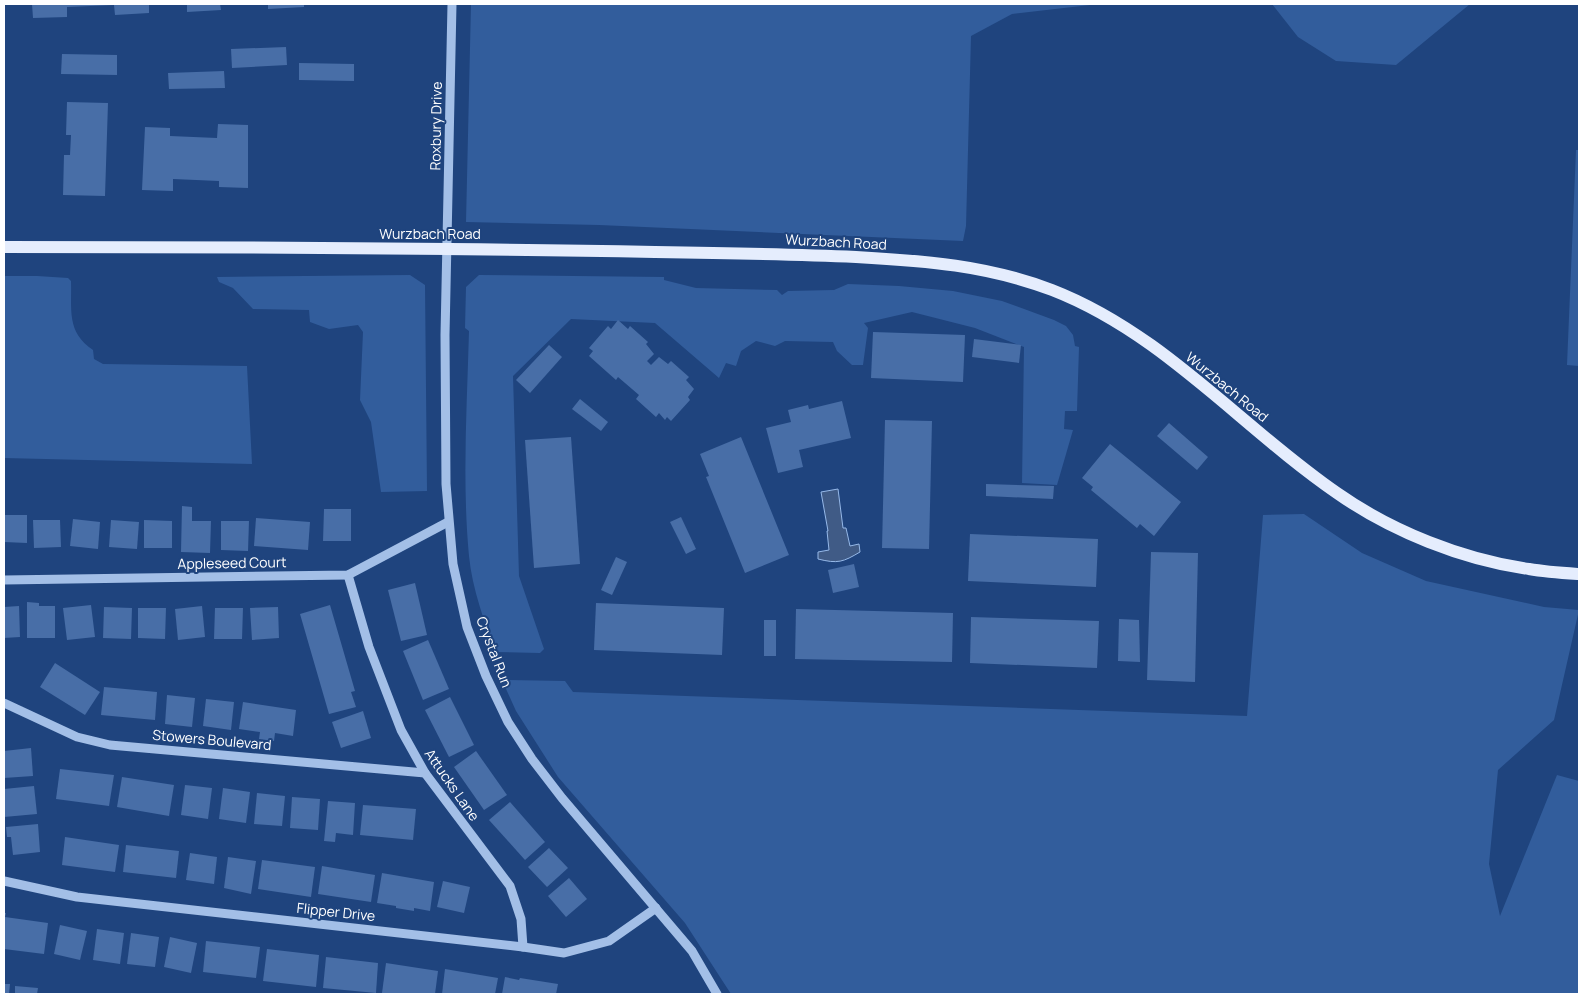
<svg xmlns="http://www.w3.org/2000/svg" width="1583" height="998" font-family="Manrope,sans-serif">
  <style>
    .green { fill: #325d9c }
    .water { fill: #405b86; stroke: #96b9e9 }
    .building { fill: #486ea7 }
    .lines { fill: none; stroke-linecap: round; stroke-linejoin: round }
    .minor { stroke: #a3bfe7; stroke-width: 9 }
    .major { stroke: #e5edfd; stroke-width: 12 }
    .labels { text-anchor: middle; stroke-width: 4; stroke-linejoin: round; paint-order: stroke }
    .street-label { font-size: 14px; fill: #fff; stroke: #1f447e }
  </style>
  <rect width="100%" height="100%" fill="#1f447e"/>
  <g class="green">
    <polygon points="471,4 1087,4 1090,5 1012,14 971,36 966,226 963,241 599,225 466,222"/>
    <polygon points="1272,4 1470,4 1396,65 1336,61 1298,37"/>
    <polygon points="1576,150 1579,150 1579,366 1567,365"/>
    <polygon points="410,275 425,285 427,491 381,492 371,422 360,400 363,332 358,325 329,329 310,322 309,310 253,309 233,288 219,282 217,277"/>
    <path d="M479,275L664,277V280L696,288L777,290L782,295L788,291L834,290L848,284L899,286L953,291L1002,301L1054,320L1066,326L1073,335L1075,346L1079,347L1077,411H1065L1064,429L1073,430L1057,485L1022,483L1024,347L975,328L912,312L864,323L868,328L863,365H852L837,351L833,342L785,341L775,346L756,341L741,351L736,366L726,363L719,378L655,323L571,319L513,376L519,576L544,649L540,653L494,652C485,621 472,589 469,556C462,482 467,406 469,331L465,328L466,287Z"/>
    <path d="M4,276H37L68,278L71,281C72,309 66,332 93,350L94,359L103,364L247,366L252,464L4,458Z"/>
    <polygon points="1304,514 1362,553 1426,581 1544,607 1579,610 1554,720 1498,770 1489,864 1500,916 1557,775 1579,781 1579,994 731,994 685,923 558,777 516,711 502,680 565,681 573,692 1247,716 1263,515"/>
  </g>
  <path class="water" d="M838,489L843,528H846L850,546L859,544L860,552C843,562 838,564 818,559V552L829,550L827,531H828L821,492Z"/>
  <g class="building">
    <polygon points="32,4 149,4 149,13 115,15 114,5 67,7 67,17 33,18"/>
    <polygon points="187,4 220,4 221,10 187,12"/>
    <polygon points="268,4 304,4 304,7 268,9"/>
    <polygon points="286,47 287,65 232,68 231,49"/>
    <polygon points="62,54 117,55 117,75 61,74"/>
    <polygon points="299,63 354,64 354,81 299,80"/>
    <polygon points="224,71 225,88 169,89 168,73"/>
    <polygon points="67,102 108,103 105,196 63,195 64,155 70,155 71,135 66,135"/>
    <polygon points="218,124 248,125 248,188 219,187 219,181 173,179 173,191 142,190 145,127 170,128 170,136 217,138"/>
    <polygon points="618,320 628,329 630,326 648,342 646,344 654,354 647,361 651,365 659,357 668,364 671,361 689,377 686,380 694,389 688,397 690,400 671,421 667,417 665,420 659,413 656,417 636,399 639,395 618,377 616,380 589,356 593,351 589,348 608,326 611,329"/>
    <polygon points="873,332 965,335 963,382 871,378"/>
    <polygon points="974,339 1021,345 1019,363 972,357"/>
    <polygon points="549,345 562,357 530,393 516,380"/>
    <polygon points="580,399 608,422 601,431 572,409"/>
    <polygon points="842,401 851,438 799,450 803,467 778,473 766,428 791,422 788,410 808,405 809,409"/>
    <polygon points="885,420 932,421 929,549 882,548"/>
    <polygon points="1169,423 1208,457 1197,470 1157,436"/>
    <polygon points="571,437 580,564 534,568 525,440"/>
    <polygon points="741,437 789,555 745,573 706,477 709,476 700,454"/>
    <polygon points="1110,444 1181,502 1154,536 1140,524 1137,528 1091,490 1093,487 1082,478"/>
    <polygon points="986,484 1054,486 1053,499 986,496"/>
    <polygon points="182,506 192,507 192,521 211,521 210,553 181,552"/>
    <polygon points="324,509 351,509 351,541 323,541"/>
    <polygon points="4,515 27,515 27,543 4,542"/>
    <polygon points="681,517 696,549 686,554 670,522"/>
    <polygon points="256,518 310,522 308,550 254,546"/>
    <polygon points="73,519 100,522 98,549 70,546"/>
    <polygon points="33,520 60,520 61,547 34,548"/>
    <polygon points="111,520 139,522 137,549 109,547"/>
    <polygon points="144,520 172,521 172,548 144,548"/>
    <polygon points="221,521 249,521 248,551 221,550"/>
    <polygon points="970,534 1098,539 1096,587 968,581"/>
    <polygon points="1151,552 1198,553 1195,682 1147,680"/>
    <polygon points="616,557 627,562 612,595 601,590"/>
    <polygon points="854,564 859,587 833,593 828,570"/>
    <polygon points="415,583 427,635 401,641 388,590"/>
    <polygon points="27,602 39,603 39,606 55,606 55,638 27,638"/>
    <polygon points="596,603 724,608 722,655 594,650"/>
    <polygon points="91,605 95,637 67,640 63,608"/>
    <polygon points="330,605 355,691 351,692 356,707 329,714 300,614"/>
    <polygon points="19,606 20,637 4,638 4,607"/>
    <polygon points="202,606 205,637 178,640 175,609"/>
    <polygon points="104,607 132,608 131,639 103,638"/>
    <polygon points="278,607 279,638 252,640 250,608"/>
    <polygon points="138,608 166,608 165,639 138,638"/>
    <polygon points="215,608 243,608 242,639 214,639"/>
    <polygon points="796,609 953,613 952,662 795,659"/>
    <polygon points="971,617 1099,621 1097,668 970,663"/>
    <polygon points="1119,619 1139,620 1140,662 1118,661"/>
    <rect x="764" y="620" width="12" height="36"/>
    <polygon points="428,640 449,689 423,700 403,651"/>
    <polygon points="55,663 100,692 85,715 40,687"/>
    <polygon points="104,687 157,692 155,720 101,715"/>
    <polygon points="167,695 195,698 192,727 165,724"/>
    <polygon points="450,697 474,745 449,757 425,710"/>
    <polygon points="206,699 234,702 231,730 203,726"/>
    <polygon points="243,702 296,710 293,736 275,733 274,741 259,739 260,732 239,729"/>
    <polygon points="363,711 371,738 341,748 332,722"/>
    <polygon points="31,748 33,776 4,778 4,751"/>
    <polygon points="476,751 507,795 484,810 454,767"/>
    <polygon points="60,769 114,775 109,806 56,799"/>
    <polygon points="122,777 174,785 169,816 117,807"/>
    <polygon points="185,785 212,788 208,819 181,815"/>
    <polygon points="34,786 37,814 4,817 4,789"/>
    <polygon points="223,788 250,792 246,823 219,819"/>
    <polygon points="257,793 285,796 282,826 254,824"/>
    <polygon points="292,797 320,799 318,830 290,828"/>
    <polygon points="328,801 355,803 353,835 336,833 335,842 324,841"/>
    <polygon points="510,802 545,842 525,860 489,820"/>
    <polygon points="363,805 416,809 413,840 360,835"/>
    <polygon points="38,824 40,852 13,855 11,837 7,837 6,827"/>
    <polygon points="65,837 119,845 115,872 62,865"/>
    <polygon points="126,845 179,851 176,878 123,872"/>
    <polygon points="549,848 568,868 547,887 528,867"/>
    <polygon points="190,853 217,857 214,884 186,880"/>
    <polygon points="228,857 256,861 251,894 224,888"/>
    <polygon points="262,860 315,867 311,897 258,889"/>
    <polygon points="322,866 375,875 371,902 318,894"/>
    <polygon points="382,873 434,882 430,911 414,908 414,911 396,908 396,906 377,903"/>
    <polygon points="569,878 587,899 566,917 548,896"/>
    <polygon points="443,881 470,887 464,913 437,907"/>
    <polygon points="4,913 6,913 5,917 48,923 44,954 4,949"/>
    <polygon points="60,925 87,931 80,960 54,954"/>
    <polygon points="97,929 124,933 120,964 93,960"/>
    <polygon points="131,933 159,937 155,967 127,964"/>
    <polygon points="170,937 197,943 191,973 164,967"/>
    <polygon points="206,941 260,947 256,978 203,972"/>
    <polygon points="267,949 319,955 316,987 263,981"/>
    <polygon points="326,957 378,963 376,993 323,988"/>
    <polygon points="386,963 438,971 435,994 382,993"/>
    <polygon points="445,969 498,978 495,994 442,994"/>
    <polygon points="505,977 519,980 520,978 558,984 556,994 502,994"/>
    <polygon points="4,984 10,984 9,994 4,994"/>
    <polygon points="15,986 38,988 37,994 15,994"/>
  </g>
  <g class="lines">
    <g class="minor">
      <polyline points="452,4 445,335 446,484 453,564 467,627 486,676 508,722 532,759 562,798 692,951 717,994"/>
      <polyline points="348,575 369,647 401,730 425,773 510,886 521,919 523,947"/>
      <polyline points="4,580 348,575 448,522"/>
      <polyline points="4,703 77,737 110,745 425,773"/>
      <polyline points="4,881 77,897 523,947 564,953 609,941 656,908"/>
    </g>
    <path class="major" d="M4,247C221,247 438,248 655,252C722,253 789,254 856,257C926,261 986,265 1052,290C1163,333 1241,427 1337,493C1391,531 1463,560 1529,569C1546,572 1563,573 1579,574"/>
  </g>
  <g class="labels">
    <g class="street-label">
      <text transform="translate(436 126) rotate(-89)" y="5">Roxbury Drive</text>
      <text x="430" y="239">Wurzbach Road</text>
      <text transform="translate(836 242) rotate(3)" y="5">Wurzbach Road</text>
      <text transform="translate(1227 387) rotate(39)" y="5">Wurzbach Road</text>
      <text transform="translate(232 563) rotate(-1)" y="5">Appleseed Court</text>
      <text transform="translate(494 652) rotate(69)" y="5">Crystal Run</text>
      <text transform="translate(212 740) rotate(5)" y="5">Stowers Boulevard</text>
      <text transform="translate(452 785) rotate(55)" y="5">Attucks Lane</text>
      <text transform="translate(336 912) rotate(6)" y="5">Flipper Drive</text>
    </g>
  </g>
  <rect width="1583" height="998" fill="none" stroke="#ffffff" stroke-width="10"/>
</svg>
